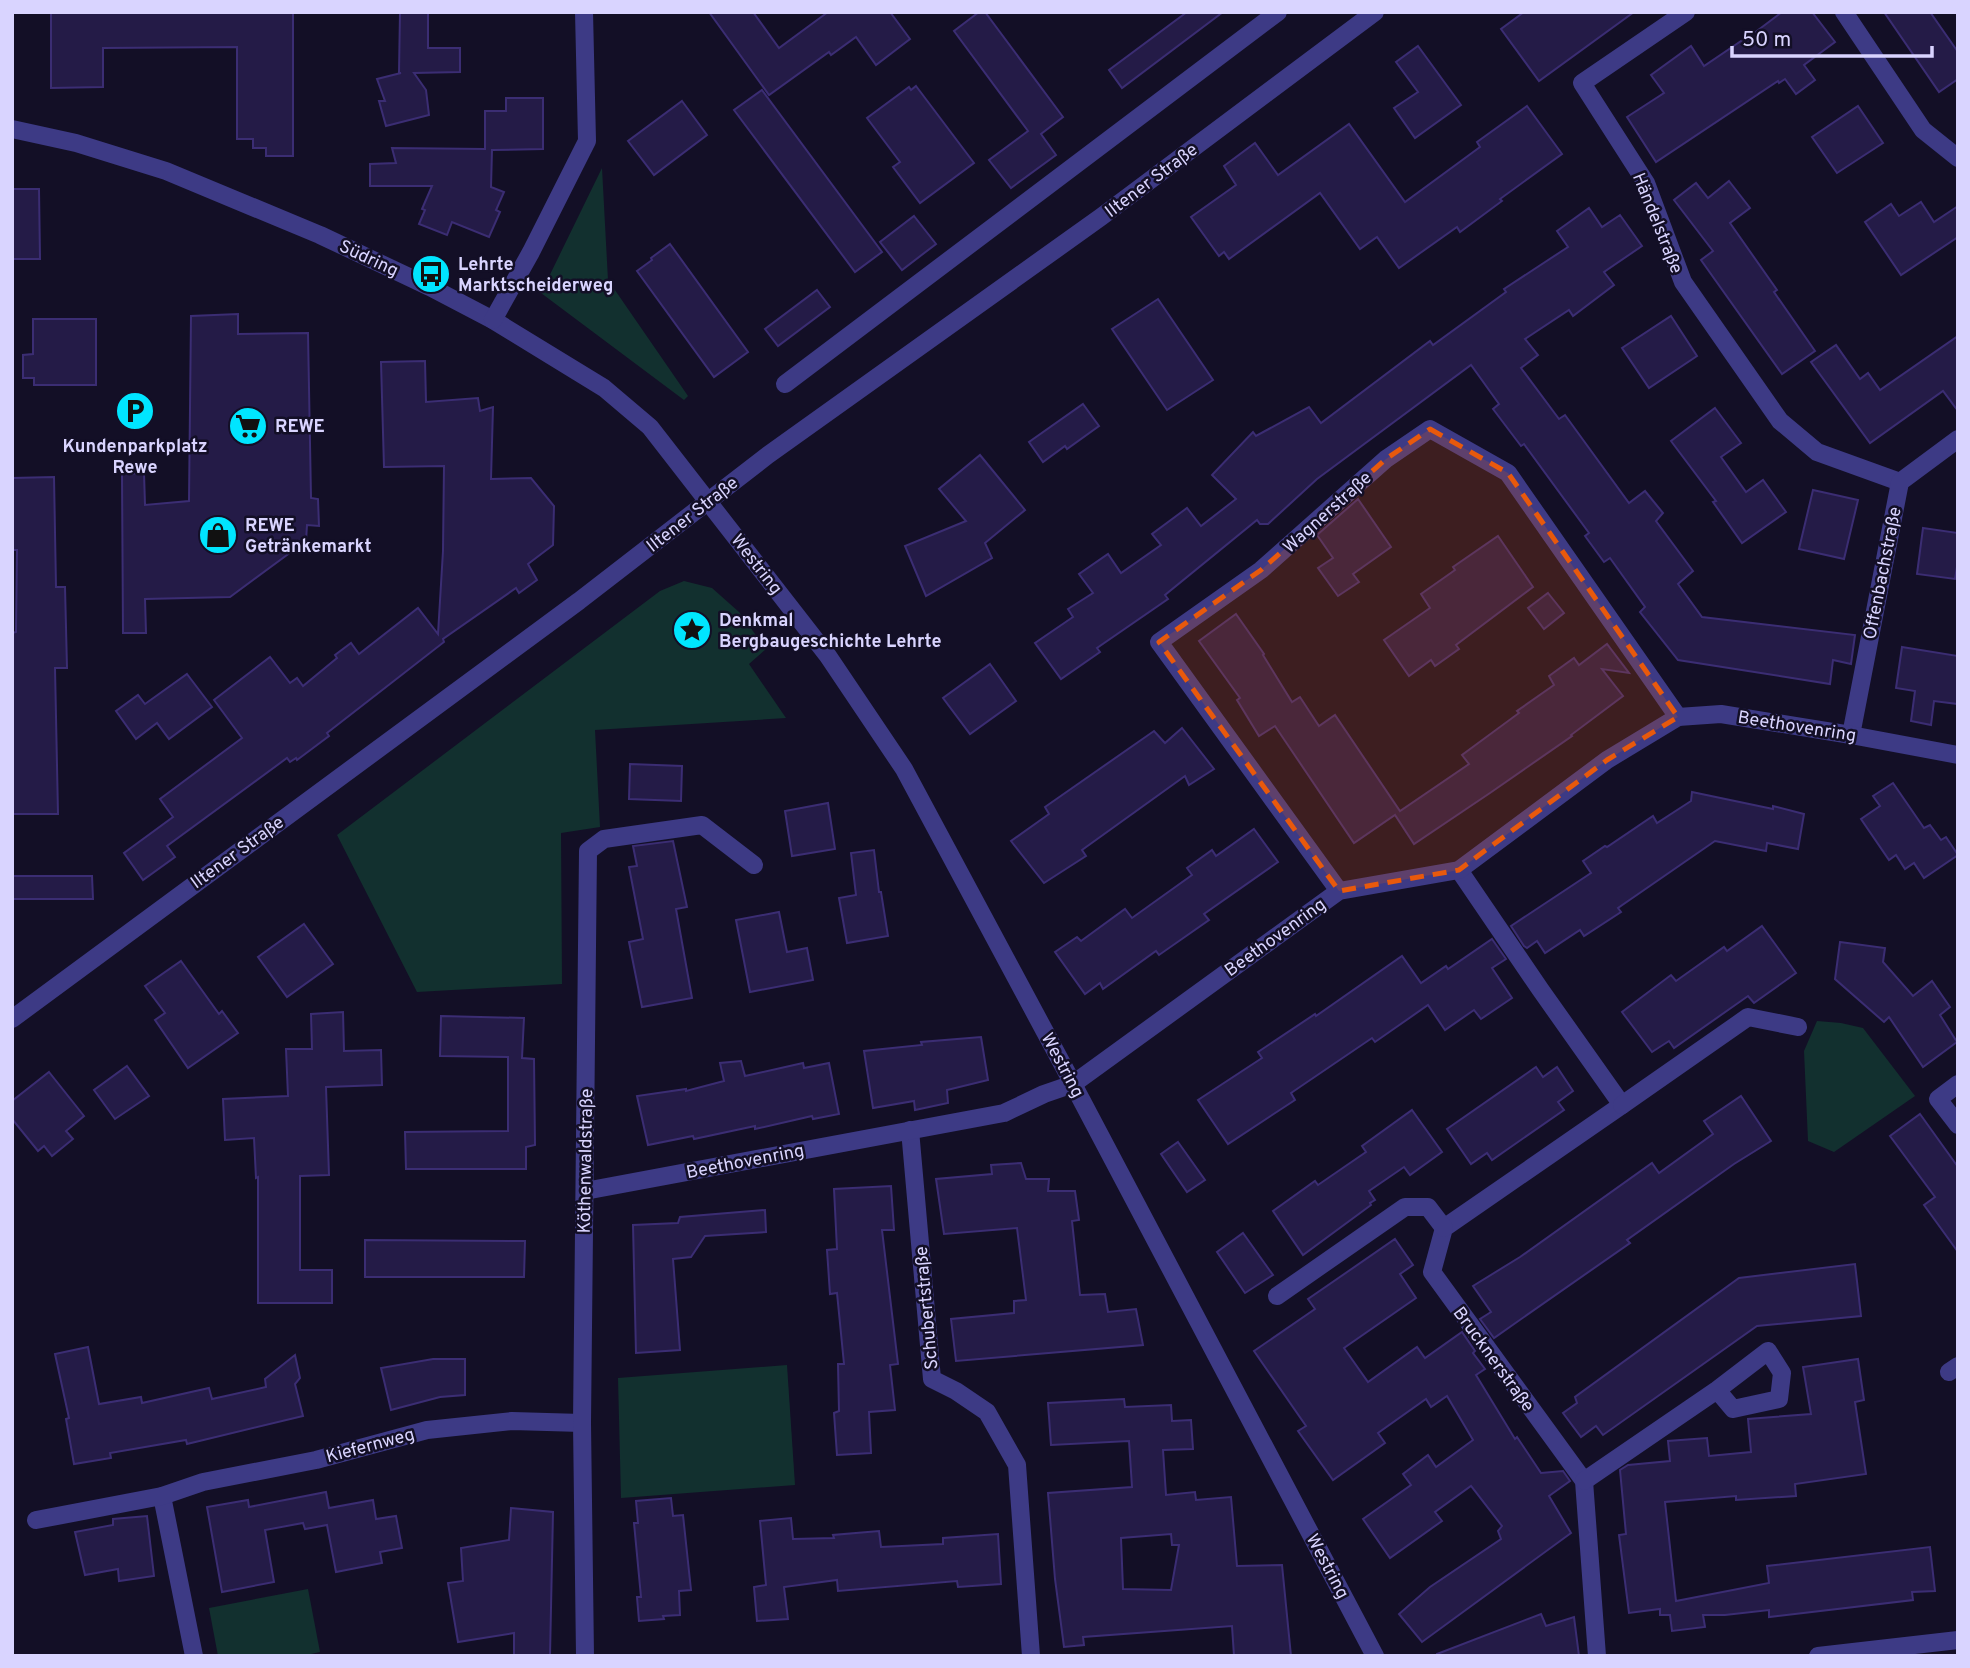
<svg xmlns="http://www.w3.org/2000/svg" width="1970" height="1668" font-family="Overpass,sans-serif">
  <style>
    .green { fill: #12302f }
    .building { fill: #241b47; stroke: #3b2d73; stroke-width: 2; fill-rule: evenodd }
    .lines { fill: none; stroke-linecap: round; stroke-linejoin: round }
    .minor { stroke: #3d3a85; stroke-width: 18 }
    .marked { fill: #e8590c; fill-opacity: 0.2; stroke: #e8590c; stroke-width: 5; stroke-dasharray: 14 9; stroke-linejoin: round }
    .labels { text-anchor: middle; stroke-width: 5; stroke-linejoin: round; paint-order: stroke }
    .street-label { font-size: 18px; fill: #d9d4ff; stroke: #130f26 }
    .poi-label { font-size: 18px; font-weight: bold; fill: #d9d4ff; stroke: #130f26; text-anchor: start }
  </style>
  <rect width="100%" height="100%" fill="#130f26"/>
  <g class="green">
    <polygon points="602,168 608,280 688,396 684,400 541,293"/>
    <polygon points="684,581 712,588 739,612 766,649 749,664 786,718 595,730 600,827 561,833 562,984 417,992 337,835 660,591"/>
    <polygon points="1817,1021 1841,1023 1863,1028 1915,1096 1834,1152 1808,1141 1804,1051"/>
    <polygon points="787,1365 795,1485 621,1498 618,1378"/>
    <polygon points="308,1589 320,1652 302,1656 218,1656 209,1608"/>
  </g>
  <g class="building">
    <polygon points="51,12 293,12 293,156 266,156 266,148 253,148 253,139 237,139 237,47 103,48 103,87 51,88"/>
    <polygon points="400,12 428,12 428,48 460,48 460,72 414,73 426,90 429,115 386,126 379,101 385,101 377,79 401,73 399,73"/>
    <polygon points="709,12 753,12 779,48 828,12 890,12 910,39 876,65 856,37 831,55 829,52 769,95"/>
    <polygon points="979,12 985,12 1063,117 1041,134 1056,155 1011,188 989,160 1028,131 954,31"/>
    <polygon points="1187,12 1223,12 1122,88 1109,70"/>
    <polygon points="1524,12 1634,12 1539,81 1501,29"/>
    <polygon points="1782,12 1812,12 1835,42 1804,65 1815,80 1796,94 1785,79 1779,83 1778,81 1656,162 1627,117 1664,93 1651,75 1691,46 1704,66 1744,39 1745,40"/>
    <polygon points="1884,12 1930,12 1958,52 1958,79 1939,92"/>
    <polygon points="1418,46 1461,105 1415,138 1394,108 1418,92 1396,62"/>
    <polygon points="916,86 974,163 920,203 893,167 900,162 867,118 909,87 911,90"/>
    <polygon points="762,90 882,252 855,272 734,110"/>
    <polygon points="506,98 543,98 543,149 492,150 491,187 504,192 496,210 500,212 489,237 452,222 447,235 419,224 425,210 422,209 432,186 370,186 370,164 396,163 392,148 485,149 485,111 506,111"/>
    <polygon points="682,101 707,135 654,175 628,141"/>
    <polygon points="1527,106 1562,154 1500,199 1502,201 1460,232 1457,227 1399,268 1377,237 1360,249 1320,193 1229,259 1224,252 1219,256 1191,217 1236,185 1224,166 1255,143 1278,175 1349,124 1405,202 1480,147 1477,142"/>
    <polygon points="1858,106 1883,143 1837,173 1812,137"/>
    <polygon points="1729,181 1750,208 1730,223 1777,290 1774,292 1815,351 1782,374 1701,260 1713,251 1674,200 1696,183 1708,198"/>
    <polygon points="12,189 39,189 40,259 12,259"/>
    <polygon points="1921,202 1934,222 1958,206 1958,237 1901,275 1865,222 1891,204 1899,216"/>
    <polygon points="1589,208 1602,227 1620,215 1642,246 1604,272 1614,285 1573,316 1569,310 1525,339 1538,355 1521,368 1559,419 1565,415 1629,503 1645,491 1663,513 1656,521 1693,571 1678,584 1702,617 1855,635 1851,664 1833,660 1830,684 1678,660 1640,612 1645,607 1610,558 1604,562 1585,536 1589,533 1524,444 1521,446 1493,409 1499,404 1471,365 1317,479 1268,524 1260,524 1257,520 1165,595 1168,599 1097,648 1100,652 1061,679 1035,643 1073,617 1068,609 1093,593 1079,574 1108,554 1121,573 1161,545 1152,534 1187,508 1201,526 1236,499 1212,475 1253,432 1256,436 1309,407 1321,423 1430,341 1433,345 1506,292 1504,289 1568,247 1557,231"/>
    <polygon points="914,216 936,244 902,270 880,242"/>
    <polygon points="670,244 748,352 714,377 637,271 652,260 651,258"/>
    <polygon points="817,290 830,307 778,346 765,329"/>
    <polygon points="1158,299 1213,380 1167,410 1112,329"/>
    <polygon points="238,314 238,334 308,333 311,498 318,499 319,526 307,525 306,541 230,597 145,599 146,633 123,633 122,474 144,473 145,505 189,501 191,316"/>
    <polygon points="1671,316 1697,356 1649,388 1622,348"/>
    <polygon points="33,319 96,319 96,385 34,385 34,378 23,378 23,355 33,354"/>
    <polygon points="1958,336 1958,411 1943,391 1870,443 1811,362 1836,345 1860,379 1868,373 1880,390"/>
    <polygon points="425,361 426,402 478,398 480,411 493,407 491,479 531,478 554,506 553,545 528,564 537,580 519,593 516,588 443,639 444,642 327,733 329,736 297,760 296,758 290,762 287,758 167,846 175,857 143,880 124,853 173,817 160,799 242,738 214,700 270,657 290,683 297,678 303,686 337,658 335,655 351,643 359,654 418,608 438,634 443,551 444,466 384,467 381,362"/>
    <polygon points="1083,404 1099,426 1067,449 1065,446 1043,462 1029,442"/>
    <polygon points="1715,408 1741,443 1721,457 1746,492 1763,480 1786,512 1742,543 1713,502 1716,501 1671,441"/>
    <polygon points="980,455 1025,510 985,543 992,558 926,596 905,546 966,521 939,489"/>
    <polygon points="54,477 56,587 65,587 67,668 55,668 58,814 12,814 12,633 16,632 17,550 12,550 12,478"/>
    <polygon points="1813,490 1858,500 1844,559 1799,549"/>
    <polygon points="1358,499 1391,547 1353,574 1359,582 1338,596 1318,568 1333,558 1317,535"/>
    <polygon points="1923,528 1958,533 1958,561 1955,579 1917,574"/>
    <polygon points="1498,536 1533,587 1456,645 1459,649 1435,666 1431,660 1409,676 1384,640 1430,608 1421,594 1455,570 1453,567"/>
    <polygon points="1548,593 1564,613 1544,629 1528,608"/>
    <polygon points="1236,614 1264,654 1263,655 1292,702 1300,697 1319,726 1335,715 1400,811 1469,764 1462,755 1519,713 1517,711 1554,685 1549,676 1574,658 1579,665 1607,644 1629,673 1602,669 1623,696 1571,735 1572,736 1490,793 1414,844 1395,815 1354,843 1275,726 1259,736 1237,700 1240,698 1199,641"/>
    <polygon points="1902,647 1958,656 1958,704 1934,701 1931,725 1911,721 1915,691 1896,688"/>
    <polygon points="990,664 1016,701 970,734 943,698"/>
    <polygon points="187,674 212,707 169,739 157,723 136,739 116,711 138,695 145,704"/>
    <polygon points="1182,728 1214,769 1189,785 1185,776 1082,850 1086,856 1044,883 1011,841 1049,814 1045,807 1154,731 1165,743"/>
    <polygon points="630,764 682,766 681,801 629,799"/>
    <polygon points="1893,783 1924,828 1930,825 1941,840 1946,837 1958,855 1924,878 1914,863 1905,869 1896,855 1889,860 1861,819 1880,806 1873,796"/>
    <polygon points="1692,792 1773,809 1773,806 1804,814 1798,849 1767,843 1766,851 1715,841 1618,908 1621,912 1584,936 1580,930 1545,953 1537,941 1527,948 1524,946 1511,926 1591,873 1583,861 1605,846 1607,847 1653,816 1657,823 1691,801"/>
    <polygon points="828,803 835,849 792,856 785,811"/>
    <polygon points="1254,829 1278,862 1204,914 1209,920 1159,955 1156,951 1103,989 1100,983 1085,994 1055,952 1077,937 1081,941 1125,909 1132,918 1192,875 1187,868 1212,850 1216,856"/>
    <polygon points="673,841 687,907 676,909 692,998 642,1007 629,942 643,939 629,867 637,866 633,846"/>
    <polygon points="874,850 879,892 881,892 888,936 847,943 839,898 856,895 851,853"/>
    <polygon points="12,876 92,876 93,899 12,899"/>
    <polygon points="779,912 787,952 807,948 813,980 750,992 736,920"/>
    <polygon points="304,924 333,964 287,997 258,957"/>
    <polygon points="1762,926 1796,973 1754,1003 1748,996 1674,1048 1669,1041 1652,1052 1622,1012 1671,975 1676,981 1724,947 1727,951"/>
    <polygon points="1492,939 1506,959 1492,968 1512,998 1481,1019 1474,1010 1445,1030 1428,1005 1375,1042 1372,1038 1291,1093 1295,1100 1228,1144 1198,1100 1262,1058 1258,1052 1315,1014 1316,1016 1402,956 1421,983 1446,966 1448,969"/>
    <polygon points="1840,942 1885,948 1883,962 1913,996 1932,981 1950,1007 1940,1015 1957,1042 1923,1067 1889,1017 1884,1022 1835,979"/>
    <polygon points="181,961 219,1014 222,1011 238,1033 188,1068 155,1020 165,1013 145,986"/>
    <polygon points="343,1012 344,1051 381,1050 382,1085 326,1087 329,1175 300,1176 300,1270 332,1270 332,1303 258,1303 258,1177 256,1178 254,1138 225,1140 223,1099 288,1096 286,1049 312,1049 311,1014"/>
    <polygon points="441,1016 524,1018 522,1058 534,1059 535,1145 526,1147 526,1169 406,1169 405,1132 508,1131 508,1057 440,1056"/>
    <polygon points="981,1037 988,1080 947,1090 948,1103 915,1110 914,1101 873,1108 864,1051 922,1045 921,1042"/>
    <polygon points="741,1061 745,1076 803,1063 804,1068 829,1063 839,1114 813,1119 812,1116 755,1129 755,1126 694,1139 693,1136 648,1145 637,1096 686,1089 686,1091 724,1081 720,1063"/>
    <polygon points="127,1066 149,1096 115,1119 94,1090"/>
    <polygon points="1536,1067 1543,1077 1557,1067 1573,1091 1558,1102 1564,1110 1492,1160 1487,1153 1471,1164 1447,1129"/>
    <polygon points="49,1072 84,1116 66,1131 73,1139 52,1156 44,1146 38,1151 12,1119 12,1101"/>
    <polygon points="1741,1096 1771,1141 1734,1164 1627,1240 1630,1243 1494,1338 1480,1319 1491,1312 1473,1286 1520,1257 1652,1163 1659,1173 1713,1134 1704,1121"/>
    <polygon points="1412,1110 1442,1152 1410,1175 1404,1167 1369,1191 1375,1200 1370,1203 1371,1205 1303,1255 1273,1211 1315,1181 1318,1185 1366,1152 1362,1146"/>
    <polygon points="1920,1114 1958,1167 1958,1252 1924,1205 1935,1197 1890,1136"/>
    <polygon points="1178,1142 1205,1180 1187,1192 1161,1154"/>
    <polygon points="1021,1163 1026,1179 1049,1179 1048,1191 1075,1191 1079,1220 1072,1221 1080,1295 1105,1294 1108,1312 1136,1309 1143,1345 956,1361 951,1319 1014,1313 1014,1301 1026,1300 1017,1228 944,1234 936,1179 992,1174 991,1165"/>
    <polygon points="891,1186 894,1230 882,1230 898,1364 890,1365 895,1410 869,1412 871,1453 837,1455 834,1413 839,1411 838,1364 844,1364 837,1293 830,1294 827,1250 837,1249 834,1189"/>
    <polygon points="765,1210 766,1232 705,1236 691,1257 673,1259 680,1350 636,1353 633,1225 678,1223 680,1217"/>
    <polygon points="1243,1233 1273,1275 1245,1293 1217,1252"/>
    <polygon points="1395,1239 1413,1265 1400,1274 1416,1298 1344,1348 1368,1382 1417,1347 1425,1358 1462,1332 1475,1351 1473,1353 1485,1369 1476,1375 1515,1439 1517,1437 1541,1473 1563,1471 1570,1481 1549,1496 1571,1533 1422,1642 1399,1614 1430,1587 1501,1539 1498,1531 1502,1526 1471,1486 1435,1512 1442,1521 1390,1558 1363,1519 1411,1485 1403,1474 1428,1455 1436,1467 1473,1440 1447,1396 1431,1407 1426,1399 1378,1433 1385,1443 1333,1480 1298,1431 1306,1426 1254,1351 1315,1309 1308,1299"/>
    <polygon points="365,1240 525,1241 524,1277 365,1277"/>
    <polygon points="1855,1264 1861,1316 1757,1326 1603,1435 1596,1426 1581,1437 1563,1413 1577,1403 1575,1397 1739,1278"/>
    <polygon points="88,1347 99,1404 141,1397 142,1403 209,1388 212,1399 266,1387 265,1379 295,1355 300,1378 295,1384 303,1416 187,1444 186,1440 110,1453 111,1458 74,1464 66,1419 69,1418 55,1354"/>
    <polygon points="433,1359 465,1359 465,1395 440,1397 391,1410 381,1368"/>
    <polygon points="1858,1359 1864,1400 1855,1402 1866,1474 1795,1484 1796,1496 1736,1500 1736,1496 1665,1502 1676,1601 1769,1583 1767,1566 1930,1547 1935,1591 1912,1592 1913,1600 1769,1617 1769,1610 1725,1615 1703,1615 1705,1627 1672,1631 1670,1615 1660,1615 1660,1609 1629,1613 1619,1535 1626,1534 1620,1470 1628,1465 1670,1461 1668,1441 1707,1438 1709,1456 1751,1452 1748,1419 1811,1414 1803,1367"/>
    <path d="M1124,1399L1125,1407L1171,1405L1172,1421L1191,1420L1193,1449L1163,1450L1166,1495L1195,1492L1196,1500L1231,1497L1237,1566L1282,1565L1291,1656H1234L1232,1626L1083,1637L1084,1645L1064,1647L1055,1579L1048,1493L1132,1487L1129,1441L1051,1445L1048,1403ZM1171,1534L1172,1545H1179L1171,1590L1123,1589L1121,1538Z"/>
    <polygon points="326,1492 329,1508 373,1500 376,1519 396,1516 402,1548 380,1552 382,1563 336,1572 327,1525 305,1529 303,1523 265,1530 274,1582 222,1592 207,1507 248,1500 249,1507"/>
    <polygon points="671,1498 673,1516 683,1515 691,1590 679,1591 680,1615 663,1616 664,1619 639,1621 637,1597 641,1597 634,1523 638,1523 636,1501"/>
    <polygon points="511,1508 553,1512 550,1656 514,1656 514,1633 458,1642 448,1583 463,1581 461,1548 509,1540"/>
    <polygon points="147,1516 154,1576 119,1581 118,1569 85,1575 75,1532 113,1525 113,1519"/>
    <polygon points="791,1518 793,1539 834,1538 833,1535 879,1531 881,1547 943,1544 943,1538 998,1534 1001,1584 958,1587 957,1581 838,1591 837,1580 784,1587 788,1619 757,1621 754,1587 766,1585 760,1521"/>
    <polygon points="1541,1614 1546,1626 1574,1617 1579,1656 1437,1656 1437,1654"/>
  </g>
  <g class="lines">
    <g class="minor">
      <polyline points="1686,12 1582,83 1646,183 1683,282 1780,421 1817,452 1900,482"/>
      <polyline points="1844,12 1923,130 1958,158"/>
      <polyline points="12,129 76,143 166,171 320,235 430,287 493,320 604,388 650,427 828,656 904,769 1073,1084 1375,1656"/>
      <polyline points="493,320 531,252 587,141 584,12"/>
      <polyline points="785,384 1278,12"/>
      <polyline points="1851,735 1900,482 1958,439"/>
      <polyline points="1459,870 1540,989 1622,1105 1444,1228 1432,1272 1584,1481 1597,1656"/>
      <polyline points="1339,891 1159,642 1261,570 1386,459 1430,429 1508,473 1678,717"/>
      <polyline points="12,1019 579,601 768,455 1101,217 1375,12"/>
      <polyline points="1958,1084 1938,1099 1958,1125"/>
      <polyline points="1622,1105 1748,1017 1798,1027"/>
      <polyline points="910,1130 932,1379 956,1391 987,1412 1017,1465 1031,1656"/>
      <polyline points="585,1191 1004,1113 1044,1094 1073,1084 1339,891 1459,870 1607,760 1678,717 1721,714 1851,735 1958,755"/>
      <polyline points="1277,1296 1405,1207 1428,1207 1444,1228"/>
      <polyline points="1949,1372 1958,1366"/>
      <polyline points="1584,1481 1717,1390 1768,1351 1782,1373 1779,1399 1733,1409 1717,1390"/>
      <polyline points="162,1496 194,1656"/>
      <polyline points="36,1520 162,1496 203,1482 316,1460 427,1430 512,1421 582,1423"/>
      <polyline points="585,1656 582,1423 588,851 604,839 702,825 754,865"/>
      <polyline points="1818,1656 1958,1640"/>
    </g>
  </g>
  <path class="marked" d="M1430,429L1508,473L1678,717L1607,760L1459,870L1339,891L1159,642L1261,570L1386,459Z"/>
  <defs>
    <symbol id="bus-disc" viewBox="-11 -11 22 22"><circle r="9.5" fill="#00e5ff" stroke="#130f26"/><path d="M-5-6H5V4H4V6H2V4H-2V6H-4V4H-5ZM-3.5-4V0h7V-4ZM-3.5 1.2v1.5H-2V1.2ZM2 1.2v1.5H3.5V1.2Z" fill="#111"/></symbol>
    <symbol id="parking-disc" viewBox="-11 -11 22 22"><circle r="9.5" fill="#00e5ff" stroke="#130f26"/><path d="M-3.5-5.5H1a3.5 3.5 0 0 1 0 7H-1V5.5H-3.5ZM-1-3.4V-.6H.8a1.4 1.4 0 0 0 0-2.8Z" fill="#111"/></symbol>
    <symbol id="supermarket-disc" viewBox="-11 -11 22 22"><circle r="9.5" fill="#00e5ff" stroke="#130f26"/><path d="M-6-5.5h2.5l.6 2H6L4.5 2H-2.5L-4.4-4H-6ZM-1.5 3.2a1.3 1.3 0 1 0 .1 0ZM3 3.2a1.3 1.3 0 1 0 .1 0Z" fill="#111"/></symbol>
    <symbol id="shop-disc" viewBox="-11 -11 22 22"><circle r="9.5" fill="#00e5ff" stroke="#130f26"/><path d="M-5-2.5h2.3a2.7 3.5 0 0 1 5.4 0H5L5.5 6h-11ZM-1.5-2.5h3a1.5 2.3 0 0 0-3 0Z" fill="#111"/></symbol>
    <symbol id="sight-disc" viewBox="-11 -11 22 22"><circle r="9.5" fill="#00e5ff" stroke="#130f26"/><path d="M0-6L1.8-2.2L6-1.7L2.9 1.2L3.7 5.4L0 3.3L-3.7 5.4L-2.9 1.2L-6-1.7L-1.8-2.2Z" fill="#111"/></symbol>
  </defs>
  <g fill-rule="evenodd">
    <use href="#bus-disc" x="409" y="252" width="44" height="44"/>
    <use href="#parking-disc" x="113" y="389" width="44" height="44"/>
    <use href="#supermarket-disc" x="226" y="404" width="44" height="44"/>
    <use href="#shop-disc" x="196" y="513" width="44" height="44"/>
    <use href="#sight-disc" x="670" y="608" width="44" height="44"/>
  </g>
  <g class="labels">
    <g class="street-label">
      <text transform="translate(1151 180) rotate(-37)" y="6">Iltener Straße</text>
      <text transform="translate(1658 223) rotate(68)" y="6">Händelstraße</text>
      <text transform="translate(369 258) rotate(25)" y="6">Südring</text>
      <text transform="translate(1327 512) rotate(-42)" y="6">Wagnerstraße</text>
      <text transform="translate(692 514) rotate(-38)" y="6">Iltener Straße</text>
      <text transform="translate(757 564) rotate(52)" y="6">Westring</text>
      <text transform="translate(1882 573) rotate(-79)" y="6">Offenbachstraße</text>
      <text transform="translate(1797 726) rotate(9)" y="6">Beethovenring</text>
      <text transform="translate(237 852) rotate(-36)" y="6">Iltener Straße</text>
      <text transform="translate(1275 937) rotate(-36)" y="6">Beethovenring</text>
      <text transform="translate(1063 1065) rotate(62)" y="6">Westring</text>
      <text transform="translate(585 1161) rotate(-89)" y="6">Köthenwaldstraße</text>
      <text transform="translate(745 1161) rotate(-11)" y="6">Beethovenring</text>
      <text transform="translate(926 1308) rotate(-95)" y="6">Schubertstraße</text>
      <text transform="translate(1494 1359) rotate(54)" y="6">Brucknerstraße</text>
      <text transform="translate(370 1445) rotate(-15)" y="6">Kiefernweg</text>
      <text transform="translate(1328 1566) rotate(62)" y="6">Westring</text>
    </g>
    <g class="poi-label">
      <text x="458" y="270">Lehrte<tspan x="458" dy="21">Marktscheiderweg</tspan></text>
      <text x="275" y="432">REWE</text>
      <text x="135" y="452" text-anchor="middle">Kundenparkplatz<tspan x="135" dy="21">Rewe</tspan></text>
      <text x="245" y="531">REWE<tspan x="245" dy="21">Getränkemarkt</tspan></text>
      <text x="719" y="626">Denkmal<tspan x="719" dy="21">Bergbaugeschichte Lehrte</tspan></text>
    </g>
  </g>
  <rect width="1970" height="1668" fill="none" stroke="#d9d4ff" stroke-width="28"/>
  <path d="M1732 46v10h200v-10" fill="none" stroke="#d9d4ff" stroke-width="3.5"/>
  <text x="1742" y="46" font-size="21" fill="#d9d4ff" stroke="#130f26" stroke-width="5" paint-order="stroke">50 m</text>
</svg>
